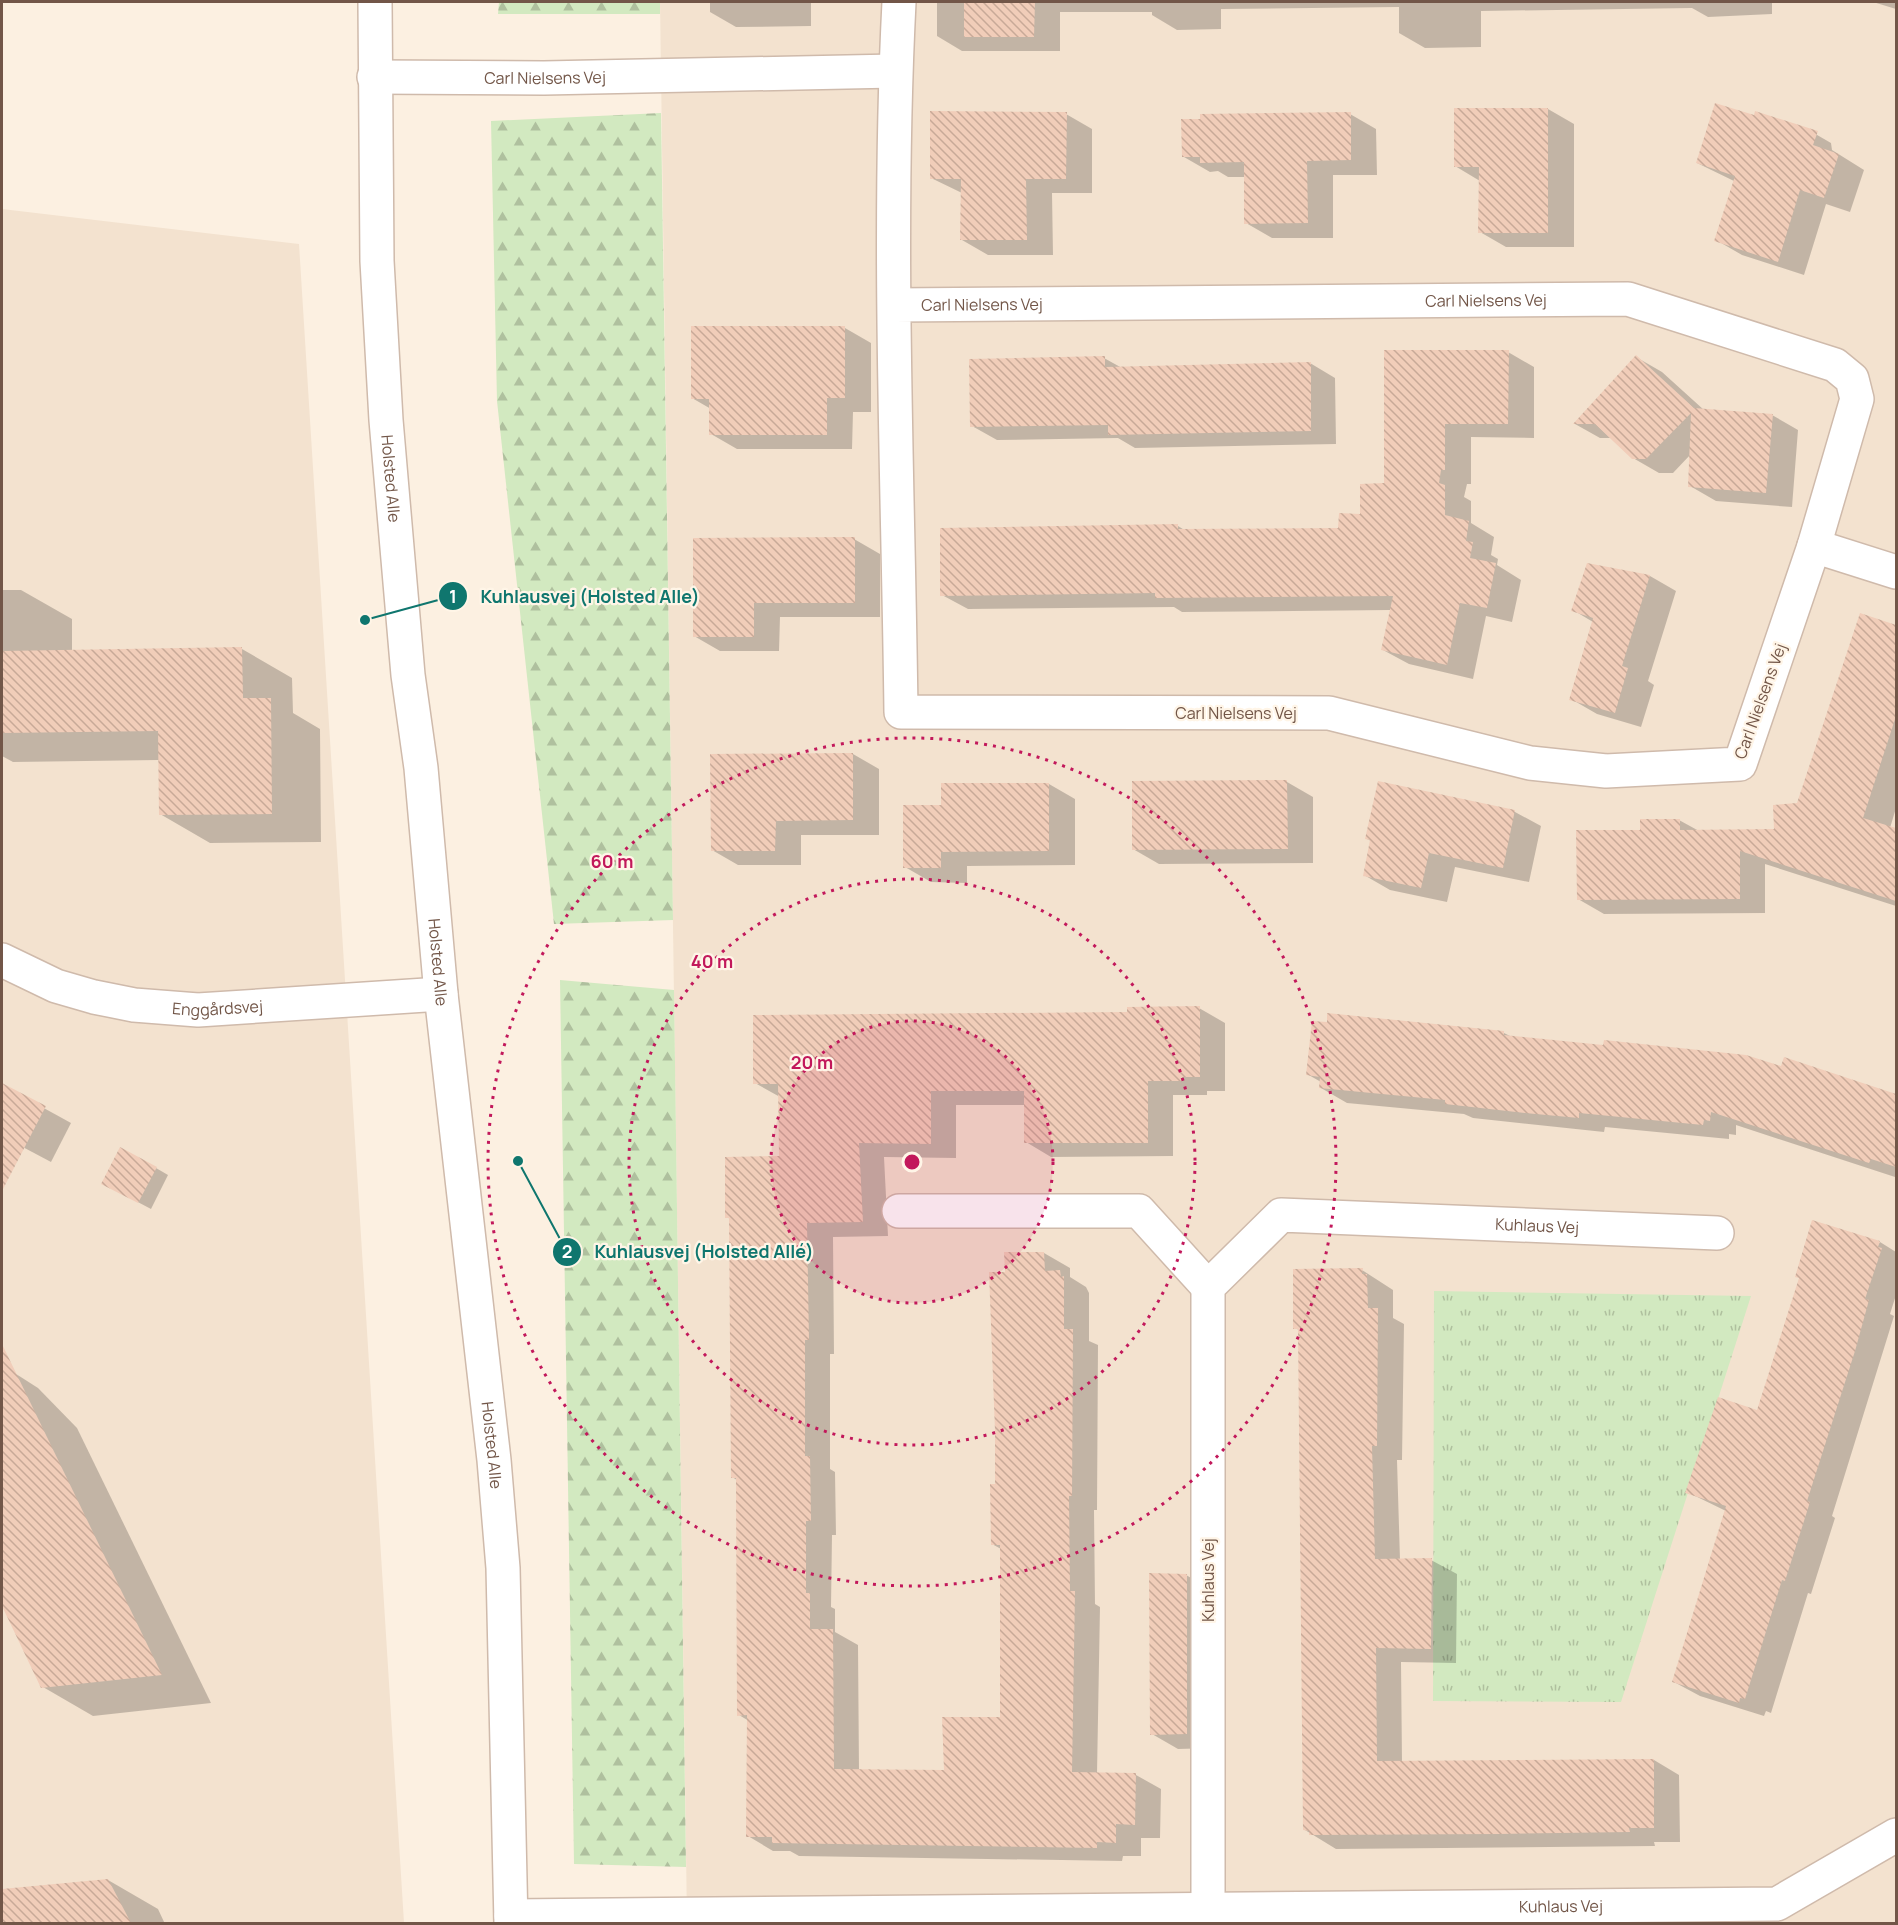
<svg xmlns="http://www.w3.org/2000/svg" width="1898" height="1925" font-family="Manrope,sans-serif">
  <style>
    .residential { fill: #f3e2cf }
    .grass { fill: url(#grass-tufts) }
    .forest { fill: url(#forest-firs) }
    .shadow { fill: #0003 }
    .building { fill: url(#building-back-hatch) }
    .lines { fill: none; stroke-linecap: round; stroke-linejoin: round }
    .minor-casing { stroke: #cfbaab; stroke-width: 36 }
    .minor { stroke: #fff; stroke-width: 33 }
    .ring { fill: none; stroke: #c2185b; stroke-width: 3; stroke-dasharray: 3 6 }
    .labels { text-anchor: middle; stroke-width: 4.5; stroke-linejoin: round; paint-order: stroke }
    .street-label { font-size: 16px; fill: #725648; stroke: #fff5e7 }
    .centre { fill: #c2185b; stroke: #fff5e7; stroke-width: 3 }
    .ring-label { font-size: 18px; text-anchor: middle; font-weight: bold; fill: #c2185b; stroke: #fff5e7; stroke-width: 4.5; stroke-linejoin: round; paint-order: stroke }
    .leader { fill: none; stroke: #0f766e; stroke-width: 2 }
    .callout-dot { fill: #0f766e; stroke: #fff5e7; stroke-width: 2 }
    .mark-label { font-size: 18px; text-anchor: middle; font-weight: bold; fill: #fff }
    .callout-label { font-size: 18px; text-anchor: middle; font-weight: bold; fill: #0f766e; stroke: #fff5e7; stroke-width: 4.5; stroke-linejoin: round; paint-order: stroke }
  </style>
  <defs>
    <pattern id="grass-tufts" width="24" height="20" patternUnits="userSpaceOnUse" patternTransform="scale(1.5)"><rect width="24" height="20" fill="#d2e9c0"/><path d="M3 7l-1-3M5 7V3M7 7l1-3M15 17l-1-3M17 17v-4M19 17l1-3" fill="none" stroke="#afc09e"/></pattern>
    <pattern id="forest-firs" width="22" height="20" patternUnits="userSpaceOnUse" patternTransform="scale(1.5)"><rect width="22" height="20" fill="#d2e9c0"/><path d="M5 1l3.5 6h-7zM16 11l3.5 6h-7z" fill="#afc09e"/></pattern>
    <pattern id="building-back-hatch" width="6" height="6" patternUnits="userSpaceOnUse" patternTransform="scale(1.5)"><rect width="6" height="6" fill="#f1cdb9"/><path d="M-1 5l2 2M0 0l6 6M5-1l2 2" fill="none" stroke="#c8a998"/></pattern>
  </defs>
  <rect width="100%" height="100%" fill="#fcf0e1"/>
  <g class="residential">
    <polygon points="660,2 1896,2 1896,1923 687,1923"/>
    <polygon points="2,209 299,244 404,1923 2,1924"/>
  </g>
  <polygon class="grass" points="1434,1291 1751,1296 1621,1702 1433,1701"/>
  <g class="forest">
    <polygon points="499,2 660,2 660,14 498,14"/>
    <polygon points="661,113 673,920 554,924 497,401 491,121"/>
    <polygon points="560,980 674,990 686,1867 574,1864"/>
  </g>
  <g class="shadow">
    <polygon points="710,2 811,2 811,26 736,27 710,12"/>
    <polygon points="937,2 1812,2 1772,3 1772,14 1708,17 1692,8 1481,11 1481,47 1425,48 1399,33 1399,7 1221,9 1221,29 1177,30 1152,15 1152,12 1060,12 1060,51 962,51 937,36"/>
    <polygon points="1873,2 1896,2 1896,9"/>
    <polygon points="1548,109 1574,124 1574,247 1506,247 1480,232 1480,181 1455,166"/>
    <polygon points="1066,114 1092,129 1092,193 1052,193 1053,255 988,255 962,240 962,193 931,178"/>
    <polygon points="1350,114 1376,129 1377,175 1333,175 1333,238 1272,238 1246,223 1245,177 1228,177 1218,171 1210,172 1184,157 1201,120"/>
    <polygon points="1805,128 1831,143 1832,150 1864,170 1850,212 1826,204 1804,275 1742,255 1716,240 1734,181 1697,163"/>
    <polygon points="845,328 871,343 871,412 853,412 852,449 737,449 711,434 711,409 692,398"/>
    <polygon points="1508,352 1534,367 1534,438 1471,437 1471,484 1467,484 1464,497 1471,501 1471,523 1494,537 1491,555 1498,559 1497,565 1521,580 1512,622 1486,616 1473,679 1409,664 1383,650 1391,610 1182,612 1174,607 968,609 942,595 1178,526 1186,531 1339,529 1361,515 1385,485"/>
    <polygon points="1636,357 1662,372 1704,410 1772,415 1798,430 1792,507 1716,501 1690,486 1691,454 1673,473 1659,473 1633,458 1612,438 1600,438 1575,424"/>
    <polygon points="1104,358 1122,368 1310,363 1335,378 1336,444 1135,448 1118,438 997,440 972,426"/>
    <polygon points="854,539 880,554 880,617 780,617 779,651 720,651 694,636"/>
    <polygon points="1588,565 1650,576 1676,591 1648,681 1654,685 1641,727 1597,714 1571,699 1593,622 1573,610"/>
    <polygon points="2,590 21,590 72,619 72,651 242,649 292,678 293,713 320,729 321,842 210,843 160,814 159,760 13,762 2,756"/>
    <polygon points="1861,615 1896,627 1896,808 1890,828 1896,830 1896,906 1765,864 1765,913 1604,914 1578,899 1642,831 1679,820 1699,831 1776,831 1798,804"/>
    <polygon points="853,754 879,769 879,835 801,835 801,865 738,865 712,850"/>
    <polygon points="1133,782 1287,782 1313,797 1313,863 1159,864 1133,849"/>
    <polygon points="1379,783 1515,812 1541,826 1529,882 1455,867 1447,902 1390,890 1364,875 1371,841 1367,839"/>
    <polygon points="1049,784 1075,799 1075,865 967,866 967,883 931,882 905,867"/>
    <polygon points="1199,1008 1225,1023 1225,1091 1207,1091 1207,1095 1173,1095 1173,1156 1051,1157 1026,1142 1026,1105 956,1105 956,1158 884,1157 888,1236 833,1237 834,1354 830,1354 830,1469 835,1472 836,1535 832,1535 831,1607 835,1609 835,1632 858,1645 859,1771 946,1772 1002,1719 1001,1549 992,1544 1007,1273 1044,1253 1070,1268 1070,1277 1086,1287 1089,1293 1089,1341 1098,1345 1097,1510 1094,1510 1095,1604 1100,1607 1097,1774 1136,1775 1161,1789 1160,1838 1141,1838 1141,1856 1123,1856 1122,1861 799,1856 790,1851 773,1851 748,1836 749,1721 739,1715 737,1480 732,1477 730,1219 727,1217 780,1158 780,1097 755,1083 1129,1013"/>
    <polygon points="1504,1033 1512,1037 1782,1068 1785,1059 1896,1095 1895,1177 1736,1125 1736,1135 1729,1134 1729,1139 1605,1127 1604,1132 1473,1118 1464,1114 1347,1103 1321,1088 1321,1082 1307,1074"/>
    <polygon points="2,1085 71,1123 51,1162 2,1136"/>
    <polygon points="156,1168 168,1175 151,1209 115,1190"/>
    <polygon points="1880,1242 1896,1252 1896,1295 1890,1314 1894,1316 1832,1516 1835,1518 1811,1594 1808,1593 1771,1713 1766,1711 1764,1716 1700,1696 1674,1682 1726,1511 1687,1492 1758,1412"/>
    <polygon points="1362,1270 1393,1290 1393,1318 1404,1324 1402,1460 1397,1460 1400,1560 1431,1560 1457,1574 1456,1663 1401,1662 1402,1762 1654,1760 1679,1775 1680,1842 1654,1842 1655,1846 1336,1849 1305,1830 1299,1330 1295,1328"/>
    <polygon points="2,1365 38,1388 77,1428 211,1703 93,1716 43,1687 2,1603"/>
    <polygon points="1186,1575 1212,1590 1213,1748 1178,1749 1152,1734"/>
    <polygon points="108,1880 158,1909 165,1924 2,1924 2,1890"/>
  </g>
  <g class="building">
    <polygon points="964,2 1035,2 1034,37 964,37"/>
    <polygon points="1715,103 1754,115 1755,111 1818,131 1813,145 1839,154 1824,198 1800,190 1778,262 1714,241 1735,176 1696,163"/>
    <polygon points="1454,108 1548,108 1548,233 1478,233 1479,167 1454,167"/>
    <polygon points="930,111 1067,112 1066,179 1026,179 1027,240 960,240 961,179 930,179"/>
    <polygon points="1351,112 1351,160 1307,161 1308,223 1244,224 1244,162 1200,163 1200,157 1182,157 1181,119 1200,119 1200,114"/>
    <polygon points="691,326 845,326 845,398 827,398 827,435 709,435 709,399 691,399"/>
    <polygon points="1384,350 1509,350 1508,424 1445,424 1445,470 1441,470 1439,483 1445,485 1445,515 1469,521 1466,541 1473,542 1470,558 1496,563 1487,608 1460,603 1447,665 1381,650 1393,596 1155,598 1155,593 940,596 940,528 1178,524 1178,529 1338,528 1339,513 1360,514 1360,484 1384,483"/>
    <polygon points="1636,355 1694,408 1773,414 1766,493 1688,487 1691,413 1646,459 1632,459 1595,424 1573,424"/>
    <polygon points="1105,356 1105,367 1311,362 1311,431 1108,435 1108,425 970,427 969,359"/>
    <polygon points="855,537 855,603 754,603 754,637 693,637 693,538"/>
    <polygon points="1587,563 1650,575 1622,666 1628,668 1615,713 1569,700 1593,618 1571,611"/>
    <polygon points="1860,613 1896,625 1896,716 1863,818 1896,828 1896,901 1740,851 1740,899 1577,900 1576,830 1640,830 1640,819 1680,819 1680,830 1774,829 1773,805 1797,803"/>
    <polygon points="242,647 243,698 271,698 272,814 159,815 158,731 2,733 2,651"/>
    <polygon points="853,753 853,820 776,821 775,851 711,851 710,754"/>
    <polygon points="1287,780 1288,849 1132,850 1132,781"/>
    <polygon points="1378,781 1515,810 1503,868 1429,853 1421,888 1363,876 1370,840 1365,839"/>
    <polygon points="941,783 1049,783 1049,851 941,852 941,868 903,868 903,805 941,805"/>
    <polygon points="1200,1006 1200,1077 1182,1077 1182,1081 1148,1081 1148,1143 1024,1143 1024,1091 931,1091 931,1144 859,1143 863,1222 807,1223 809,1340 805,1340 805,1456 810,1456 811,1521 806,1521 806,1593 810,1593 810,1629 833,1629 834,1769 944,1770 942,1717 1000,1717 1000,1545 991,1545 990,1484 995,1484 995,1431 989,1272 1005,1272 1004,1252 1044,1252 1045,1271 1060,1270 1061,1277 1064,1276 1064,1329 1073,1329 1072,1496 1069,1496 1070,1591 1075,1591 1072,1772 1136,1773 1135,1825 1116,1824 1116,1843 1097,1842 1097,1848 772,1843 772,1837 746,1837 747,1715 737,1716 736,1478 731,1478 729,1218 725,1218 725,1157 779,1156 778,1084 753,1084 753,1015 1127,1012 1127,1007"/>
    <polygon points="1327,1013 1504,1031 1504,1035 1603,1045 1604,1040 1746,1055 1781,1066 1784,1057 1896,1094 1896,1167 1871,1159 1869,1163 1711,1112 1710,1121 1704,1120 1703,1125 1579,1113 1579,1118 1525,1113 1445,1104 1445,1100 1319,1088 1320,1077 1306,1075 1312,1021 1327,1022"/>
    <polygon points="2,1083 46,1106 2,1191"/>
    <polygon points="120,1147 157,1167 138,1203 101,1184"/>
    <polygon points="1812,1220 1880,1241 1878,1247 1882,1248 1865,1299 1869,1300 1855,1351 1807,1501 1810,1502 1785,1581 1782,1580 1745,1699 1740,1698 1739,1703 1672,1682 1726,1506 1685,1493 1718,1397 1757,1410 1799,1278 1795,1277"/>
    <polygon points="1363,1268 1362,1274 1367,1274 1368,1308 1378,1308 1377,1446 1372,1446 1375,1559 1432,1558 1431,1649 1376,1648 1377,1761 1654,1759 1654,1828 1629,1828 1630,1832 1498,1834 1309,1835 1309,1831 1303,1830 1298,1329 1293,1329 1293,1269"/>
    <polygon points="2,1344 162,1675 41,1688 2,1606"/>
    <polygon points="1149,1573 1187,1574 1187,1734 1150,1735"/>
    <polygon points="108,1879 131,1923 2,1923 2,1889"/>
  </g>
  <g class="lines">
    <defs>
      <g id="minor">
        <path id="s1" d="M375,2L377,261L386,420L408,675L421,768L441,994L494,1460L503,1568L511,1924"/>
        <path id="s2" d="M374,77L544,78L895,71"/>
        <path id="s3" d="M895,305L1628,299L1835,365L1852,379L1857,399L1814,546L1740,764L1606,771L1530,763L1329,713L901,712C898,475 887,238 899,2"/>
        <polyline points="1814,546 1896,572"/>
        <path id="s4" d="M2,960L56,986L94,997L134,1005L198,1010L441,994"/>
        <polyline points="899,1211 1139,1211 1208,1287"/>
        <path id="s5" d="M1208,1909V1287L1281,1215L1717,1233"/>
        <path id="s6" d="M511,1916L1777,1904L1896,1835"/>
      </g>
    </defs>
    <use href="#minor" class="minor-casing"/>
    <use href="#minor" class="minor"/>
  </g>
  <circle cx="912" cy="1162" r="141" fill="#c2185b" fill-opacity=".12"/>
  <g class="ring">
    <circle cx="912" cy="1162" r="141"/>
    <circle cx="912" cy="1162" r="283"/>
    <circle cx="912" cy="1162" r="424"/>
  </g>
  <g class="labels">
    <g class="street-label">
      <text dy="6" stroke="none"><textPath href="#s2" startOffset="171">Carl Nielsens Vej</textPath></text>
      <text dy="6" stroke="none"><textPath href="#s3" startOffset="591">Carl Nielsens Vej</textPath></text>
      <text dy="6" stroke="none"><textPath href="#s3" startOffset="87">Carl Nielsens Vej</textPath></text>
      <text dy="6" stroke="none"><textPath href="#s1" startOffset="477">Holsted Alle</textPath></text>
      <text transform="translate(1760 701) rotate(-70)" y="6">Carl Nielsens Vej</text>
      <text x="1236" y="719">Carl Nielsens Vej</text>
      <text dy="6" stroke="none"><textPath href="#s1" startOffset="963">Holsted Alle</textPath></text>
      <text dy="6" stroke="none"><textPath href="#s4" startOffset="224">Enggårdsvej</textPath></text>
      <text dy="6" stroke="none"><textPath href="#s5" startOffset="981">Kuhlaus Vej</textPath></text>
      <text dy="6" stroke="none"><textPath href="#s1" startOffset="1449">Holsted Alle</textPath></text>
      <text transform="translate(1208 1580) rotate(-90)" y="6">Kuhlaus Vej</text>
      <text dy="6" stroke="none"><textPath href="#s6" startOffset="1050">Kuhlaus Vej</textPath></text>
    </g>
  </g>
  <circle cx="912" cy="1162" r="9" class="centre"/>
  <g class="ring-label">
    <text x="612" y="868">60 m</text>
    <text x="712" y="968">40 m</text>
    <text x="812" y="1069">20 m</text>
  </g>
  <path class="leader" d="M365 620L453 596M518 1161L567 1252"/>
  <g class="callout-dot">
    <circle cx="365" cy="620" r="6"/>
    <circle cx="518" cy="1161" r="6"/>
    <circle cx="453" cy="596" r="15"/>
    <circle cx="567" cy="1252" r="15"/>
  </g>
  <g class="mark-label">
    <text x="453" y="603">1</text>
    <text x="567" y="1258">2</text>
  </g>
  <g class="callout-label">
    <text x="590" y="603">Kuhlausvej (Holsted Alle)</text>
    <text x="704" y="1258">Kuhlausvej (Holsted Allé)</text>
  </g>
  <rect width="1898" height="1925" fill="none" stroke="#725648" stroke-width="6"/>
</svg>
